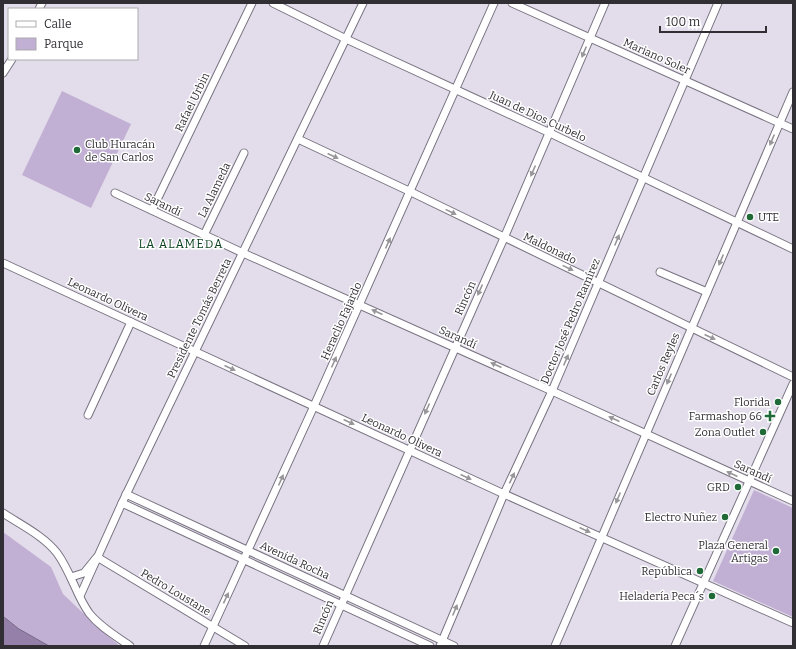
<svg xmlns="http://www.w3.org/2000/svg" width="796" height="649" font-family="Bitter,serif">
  <style>
    .green { fill: #c2b0d4 }
    .water { fill: #9580a9; stroke: #776786 }
    .lines { fill: none; stroke-linecap: round; stroke-linejoin: round }
    .minor-casing { stroke: #797380; stroke-width: 9 }
    .minor { stroke: #fff; stroke-width: 7 }
    .oneway { fill: #98969a }
    .poi-dot { fill: #206a38; stroke: #fff; stroke-width: 1.5 }
    .labels { text-anchor: middle; stroke-width: 3; stroke-linejoin: round; paint-order: stroke }
    .street-label { font-size: 11px; fill: #312e34; stroke: #fff }
    .poi-label { font-size: 11px; fill: #312e34; stroke: #fff; text-anchor: end }
    .neighbourhood-label { font-size: 12px; letter-spacing: 1px; fill: #093f1d; stroke: #fff }
  </style>
  <rect width="100%" height="100%" fill="#e3dceb"/>
  <g class="green">
    <polygon points="62,91 131,124 91,208 22,175"/>
    <polygon points="754,490 793,508 793,617 713,581"/>
    <polygon points="3,532 51,567 63,594 104,633 120,646 49,646 22,631 3,615"/>
  </g>
  <polygon class="water" points="3,616 19,629 49,646 3,646"/>
  <g class="lines">
    <defs>
      <g id="minor">
        <polyline points="273,3 346,39 550,133 793,249"/>
        <polyline points="512,3 793,129"/>
        <polyline points="39,9 42,3"/>
        <polyline points="3,73 12,59"/>
        <polyline points="298,139 411,192 793,377"/>
        <polyline points="115,193 243,253 552,391 793,501"/>
        <polyline points="152,210 252,3"/>
        <polyline points="204,235 244,153"/>
        <polyline points="3,263 504,494 793,623"/>
        <polyline points="660,272 707,292"/>
        <polyline points="88,415 131,322"/>
        <polyline points="126,494 454,646"/>
        <polyline points="122,503 430,646"/>
        <path d="M3,513C21,525 44,536 57,553C71,572 76,595 89,613C100,627 116,636 130,646"/>
        <polyline points="71,577 84,573 97,557 245,646"/>
        <polyline points="80,596 122,503 363,3"/>
        <polyline points="204,646 314,406 494,3"/>
        <polyline points="323,646 504,238 605,3"/>
        <polyline points="440,646 504,494 552,391 718,3"/>
        <polyline points="555,646 793,92"/>
        <polyline points="675,646 793,384"/>
      </g>
    </defs>
    <use href="#minor" class="minor-casing"/>
    <use href="#minor" class="minor"/>
  </g>
  <defs><path id="oneway-solid" d="M-6-.8H1V-3.2L6.5 0L1 3.2V.8H-6Z"/></defs>
  <g class="oneway">
    <use href="#oneway-solid" transform="translate(584 52) rotate(113)"/>
    <use href="#oneway-solid" transform="translate(772 140) rotate(113)"/>
    <use href="#oneway-solid" transform="translate(333 156) rotate(25)"/>
    <use href="#oneway-solid" transform="translate(533 171) rotate(114)"/>
    <use href="#oneway-solid" transform="translate(451 212) rotate(26)"/>
    <use href="#oneway-solid" transform="translate(617 240) rotate(-67)"/>
    <use href="#oneway-solid" transform="translate(388 243) rotate(-66)"/>
    <use href="#oneway-solid" transform="translate(721 260) rotate(113)"/>
    <use href="#oneway-solid" transform="translate(568 268) rotate(26)"/>
    <use href="#oneway-solid" transform="translate(480 290) rotate(114)"/>
    <use href="#oneway-solid" transform="translate(377 312) rotate(-156)"/>
    <use href="#oneway-solid" transform="translate(710 337) rotate(25)"/>
    <use href="#oneway-solid" transform="translate(566 360) rotate(-67)"/>
    <use href="#oneway-solid" transform="translate(334 362) rotate(-66)"/>
    <use href="#oneway-solid" transform="translate(496 365) rotate(-156)"/>
    <use href="#oneway-solid" transform="translate(230 368) rotate(24)"/>
    <use href="#oneway-solid" transform="translate(669 379) rotate(113)"/>
    <use href="#oneway-solid" transform="translate(427 409) rotate(114)"/>
    <use href="#oneway-solid" transform="translate(614 419) rotate(-155)"/>
    <use href="#oneway-solid" transform="translate(349 422) rotate(25)"/>
    <use href="#oneway-solid" transform="translate(732 474) rotate(-155)"/>
    <use href="#oneway-solid" transform="translate(466 477) rotate(25)"/>
    <use href="#oneway-solid" transform="translate(512 478) rotate(-65)"/>
    <use href="#oneway-solid" transform="translate(281 480) rotate(-66)"/>
    <use href="#oneway-solid" transform="translate(618 498) rotate(113)"/>
    <use href="#oneway-solid" transform="translate(585 530) rotate(24)"/>
    <use href="#oneway-solid" transform="translate(226 598) rotate(-65)"/>
    <use href="#oneway-solid" transform="translate(455 610) rotate(-67)"/>
  </g>
  <g class="poi-dot">
    <circle cx="77" cy="150" r="4"/>
    <circle cx="750" cy="217" r="4"/>
    <circle cx="778" cy="402" r="4"/>
    <path d="M768 410h4v4h4v4h-4v4h-4v-4h-4v-4h4z"/>
    <circle cx="763" cy="432" r="4"/>
    <circle cx="738" cy="487" r="4"/>
    <circle cx="725" cy="517" r="4"/>
    <circle cx="776" cy="551" r="4"/>
    <circle cx="700" cy="571" r="4"/>
    <circle cx="712" cy="596" r="4"/>
  </g>
  <g class="labels">
    <g class="street-label">
      <text transform="translate(657 56) rotate(24)" y="4">Mariano Soler</text>
      <text transform="translate(192 102) rotate(-64)" y="4">Rafael Urbin</text>
      <text transform="translate(538 116) rotate(25)" y="4">Juan de Dios Curbelo</text>
      <text transform="translate(214 190) rotate(-64)" y="4">La Alameda</text>
      <text transform="translate(163 204) rotate(26)" y="4">Sarandí</text>
      <text transform="translate(550 248) rotate(26)" y="4">Maldonado</text>
      <text transform="translate(465 298) rotate(-66)" y="4">Rincón</text>
      <text transform="translate(108 299) rotate(25)" y="4">Leonardo Olivera</text>
      <text transform="translate(199 318) rotate(-64)" y="4">Presidente Tomás Berreta</text>
      <text transform="translate(341 321) rotate(-66)" y="4">Heraclio Fajardo</text>
      <text transform="translate(570 321) rotate(-67)" y="4">Doctor José Pedro Ramírez</text>
      <text transform="translate(458 337) rotate(24)" y="4">Sarandí</text>
      <text transform="translate(663 364) rotate(-67)" y="4">Carlos Reyles</text>
      <text transform="translate(402 435) rotate(25)" y="4">Leonardo Olivera</text>
      <text transform="translate(753 471) rotate(24)" y="4">Sarandí</text>
      <text transform="translate(295 560) rotate(25)" y="4">Avenida Rocha</text>
      <text transform="translate(176 592) rotate(31)" y="4">Pedro Loustane</text>
      <text transform="translate(323 617) rotate(-67)" y="4">Rincón</text>
    </g>
    <g class="poi-label">
      <text x="85" y="148" text-anchor="start">Club Huracán<tspan x="85" dy="13">de San Carlos</tspan></text>
      <text x="758" y="221" text-anchor="start">UTE</text>
      <text x="770" y="406">Florida</text>
      <text x="762" y="420">Farmashop 66</text>
      <text x="755" y="436">Zona Outlet</text>
      <text x="730" y="491">GRD</text>
      <text x="717" y="521">Electro Nuñez</text>
      <text x="768" y="549">Plaza General<tspan x="768" dy="13">Artigas</tspan></text>
      <text x="692" y="575">República</text>
      <text x="704" y="600">Heladería Peca´s</text>
    </g>
    <g class="neighbourhood-label">
      <text x="181" y="248">LA ALAMEDA</text>
    </g>
  </g>
  <rect width="796" height="649" fill="none" stroke="#312e34" stroke-width="8"/>
  <rect x="8" y="8" width="130" height="52" fill="#ffffff" stroke="#adabae"/>
  <rect x="16" y="21" width="20" height="6" fill="#ffffff" stroke="#adabae"/>
  <text x="44" y="28" font-size="12" fill="#312e34">Calle</text>
  <rect x="16" y="38" width="20" height="12" fill="#c2b0d4" stroke="#adabae"/>
  <text x="44" y="48" font-size="12" fill="#312e34">Parque</text>
  <path d="M660 26v6h106v-6" fill="none" stroke="#312e34" stroke-width="2"/>
  <text x="666" y="26" font-size="12" fill="#312e34" stroke="#ffffff" stroke-width="3" paint-order="stroke">100 m</text>
</svg>
